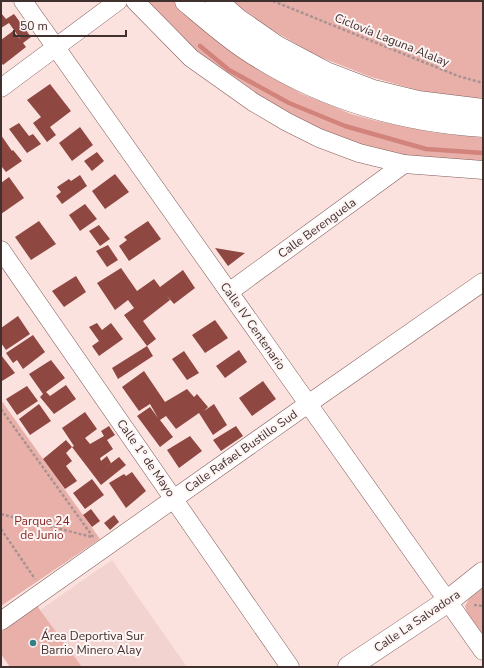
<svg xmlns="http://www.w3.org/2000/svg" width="484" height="668" font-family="'Nunito Sans',sans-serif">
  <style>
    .built { fill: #f2d3d0 }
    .green { fill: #e9b0aa }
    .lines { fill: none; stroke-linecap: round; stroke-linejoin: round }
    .stream { stroke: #d1837c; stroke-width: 4.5 }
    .building { fill: #8e4741 }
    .street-casing { stroke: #805c58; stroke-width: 19 }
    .secondary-casing { stroke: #805c58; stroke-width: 23 }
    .primary-casing { stroke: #805c58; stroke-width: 23 }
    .path { stroke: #a89390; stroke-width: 2.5; stroke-dasharray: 3 2; stroke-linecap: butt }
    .street { stroke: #fff; stroke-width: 18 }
    .secondary { stroke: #fff; stroke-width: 22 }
    .primary { stroke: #fff; stroke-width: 22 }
    .poi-dot { fill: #377f88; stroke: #fdf4f3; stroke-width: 1.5 }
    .labels { text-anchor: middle; stroke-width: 4; stroke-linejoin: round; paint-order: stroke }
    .street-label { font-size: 12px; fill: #40302e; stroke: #fdf4f3 }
    .park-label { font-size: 12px; fill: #862926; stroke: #fdf4f3 }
    .poi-label { font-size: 12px; fill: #40302e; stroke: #fdf4f3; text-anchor: start }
  </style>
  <rect width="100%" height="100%" fill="#fce2df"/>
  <polygon class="built" points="112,560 187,667 82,667 40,610"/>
  <g class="green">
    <polygon points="142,1 175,1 250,64 302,94 330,105 351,114 377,121 437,133 483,138 483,166 413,158 359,144 319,129 264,99 205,60"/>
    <polygon points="232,1 483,1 483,102 431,94 371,77 315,55 264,25"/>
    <polygon points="1,400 100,539 1,606"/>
    <polygon points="483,588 483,635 467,613 465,606 469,599"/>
    <polygon points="37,605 40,610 82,667 10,667 1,654 1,632"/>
  </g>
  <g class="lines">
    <polyline class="stream" points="200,46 229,70 289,103 345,126 426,149 483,153"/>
  </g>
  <g class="building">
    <polygon points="1,13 6,19 14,14 31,37 23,43 26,47 3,65 1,62 1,40 13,31 21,40 9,23 1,28"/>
    <polygon points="50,84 71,111 50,127 56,135 47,142 33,123 41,117 27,100"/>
    <polygon points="19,123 29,136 33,134 41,144 27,153 9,129"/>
    <polygon points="80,127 93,145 72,161 59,143"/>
    <polygon points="1,135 12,151 13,150 22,161 6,172 2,167 1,168"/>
    <polygon points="97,152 104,161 92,171 84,161"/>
    <polygon points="115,174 129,192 105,209 92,191"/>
    <polygon points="80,175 87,186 62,204 56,196 61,192 57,187 69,179 71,181"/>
    <polygon points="9,177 24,198 1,214 1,183"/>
    <polygon points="85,204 97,219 80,231 69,215"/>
    <polygon points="39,221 56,244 31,260 15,237"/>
    <polygon points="148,221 161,239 129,261 119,246 127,240 124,237"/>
    <polygon points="99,225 110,239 100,246 89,231"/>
    <polygon points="108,245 118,260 107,267 96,251"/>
    <polygon points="215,248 245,253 228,266"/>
    <polygon points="121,268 137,291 154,279 160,287 183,270 195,288 174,304 167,296 170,300 143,321 156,339 147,346 124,315 134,308 128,300 115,310 97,283"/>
    <polygon points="76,276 86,292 64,307 52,291"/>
    <polygon points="18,316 30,334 6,350 1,343 1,328"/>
    <polygon points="215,320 228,338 205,353 192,335"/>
    <polygon points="97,323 102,330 111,323 123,339 99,356 92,346 99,341 89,327"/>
    <polygon points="33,335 45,352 23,369 17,360 13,363 6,353"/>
    <polygon points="147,346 153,356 118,379 112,368"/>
    <polygon points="239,350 247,362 225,378 216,366"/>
    <polygon points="184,351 199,373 187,380 172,359"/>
    <polygon points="1,355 15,373 2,381 1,379"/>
    <polygon points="51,360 65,378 46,392 50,396 66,385 76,399 54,414 40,397 43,394 29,374"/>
    <polygon points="144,371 165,402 187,389 194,397 197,394 208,407 204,411 214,404 227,425 213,435 199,413 176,429 166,416 160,420 173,437 160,447 137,416 150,407 158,418 150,404 139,411 122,387"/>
    <polygon points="263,381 276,399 252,416 239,398"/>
    <polygon points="27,386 38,401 17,415 6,399"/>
    <polygon points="39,404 51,421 30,435 19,419"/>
    <polygon points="85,412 97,429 85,438 90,444 104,436 101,431 109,426 115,435 107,440 113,449 100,458 101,461 107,456 111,463 102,470 119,457 126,465 101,485 72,447 74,446 62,428"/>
    <polygon points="236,426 243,436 221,451 213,440"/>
    <polygon points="190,436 202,451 179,468 167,450"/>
    <polygon points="66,440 72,447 66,453 72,461 66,466 77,481 65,489 43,459"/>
    <polygon points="132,472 146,491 126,508 109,483 124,474 126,476"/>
    <polygon points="92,479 104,495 85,509 73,493"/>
    <polygon points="91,509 100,521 92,527 83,515"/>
    <polygon points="114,515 119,522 110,530 104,523"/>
  </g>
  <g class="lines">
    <defs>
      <g id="street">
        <polyline points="23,1 483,651"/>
        <polyline points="135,1 191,58 253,102 287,122 319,138 359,153 404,164 483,170"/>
        <polyline points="1,88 118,1"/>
        <polyline points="1,250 290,667"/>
        <polyline points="229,292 404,164"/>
        <polyline points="1,621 308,404 483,282"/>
      </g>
      <polyline id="secondary" points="349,667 448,601 483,573"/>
      <g id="primary">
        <path d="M186,1C211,22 236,44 264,60C330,100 406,121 483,126"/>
        <polyline points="216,1 238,20 277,47 326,73 373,91 418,102 483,110"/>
      </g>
    </defs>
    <use href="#street" class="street-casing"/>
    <use href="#secondary" class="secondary-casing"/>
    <use href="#primary" class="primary-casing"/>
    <g class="path">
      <polyline points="273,1 458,76 483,83"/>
      <polyline points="1,409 93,537"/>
      <polyline points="1,514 92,537"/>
      <polyline points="1,529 35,579"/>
      <polyline points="474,605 483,606"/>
    </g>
    <use href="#street" class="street"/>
    <use href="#secondary" class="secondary"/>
    <use href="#primary" class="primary"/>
  </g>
  <circle class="poi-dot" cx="33" cy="643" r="4"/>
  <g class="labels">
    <g class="street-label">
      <text transform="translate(392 40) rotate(22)" y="4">Ciclovía Laguna Alalay</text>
      <text transform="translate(317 228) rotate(-36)" y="4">Calle Berenguela</text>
      <text transform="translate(253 326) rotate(55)" y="4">Calle IV Centenario</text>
      <text transform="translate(241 451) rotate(-35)" y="4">Calle Rafael Bustillo Sud</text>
      <text transform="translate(146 458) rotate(55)" y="4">Calle 1° de Mayo</text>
      <text transform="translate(417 621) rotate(-34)" y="4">Calle La Salvadora</text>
    </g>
    <g class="park-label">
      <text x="42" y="525">Parque 24<tspan x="42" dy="14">de Junio</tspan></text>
    </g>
    <g class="poi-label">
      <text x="41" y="640">Área Deportiva Sur<tspan x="41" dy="14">Barrio Minero Alay</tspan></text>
    </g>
  </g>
  <rect width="484" height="668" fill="none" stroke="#40302e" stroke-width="4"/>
  <path d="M14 30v6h112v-6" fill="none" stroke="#40302e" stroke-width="2"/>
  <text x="20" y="30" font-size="12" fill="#40302e" stroke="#fdf4f3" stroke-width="3" paint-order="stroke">50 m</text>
</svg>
